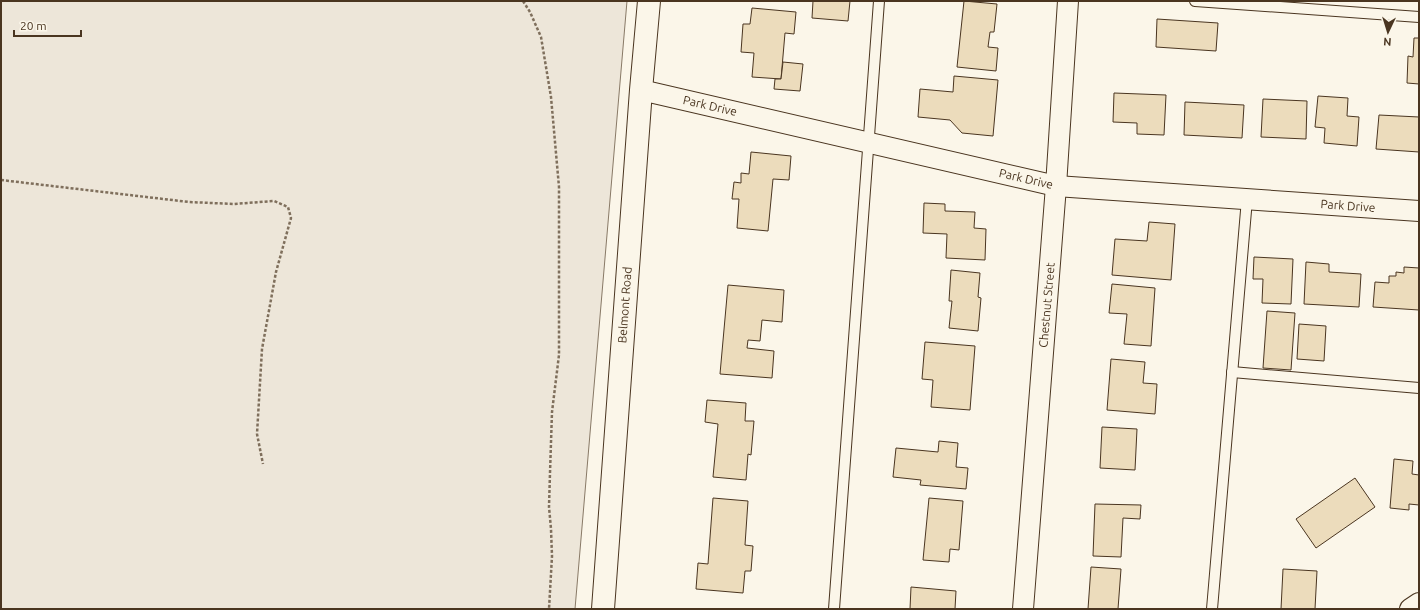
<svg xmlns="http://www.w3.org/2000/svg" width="1420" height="610" font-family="Ubuntu,sans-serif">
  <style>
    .green { fill: #ede6d9; stroke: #887966 }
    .building { fill: #ecdcbc; stroke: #4a3520 }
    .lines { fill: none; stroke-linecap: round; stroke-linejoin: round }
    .lane-casing { stroke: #4a3520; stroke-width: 12 }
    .street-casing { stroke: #4a3520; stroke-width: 22 }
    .secondary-casing { stroke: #4a3520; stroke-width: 24 }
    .path { stroke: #7f6f5c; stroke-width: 2.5; stroke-dasharray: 3 2; stroke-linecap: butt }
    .lane { stroke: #fbf6e9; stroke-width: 10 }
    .street { stroke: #fbf6e9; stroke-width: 20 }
    .secondary { stroke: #fbf6e9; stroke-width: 22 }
    .labels { text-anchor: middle; stroke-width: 3; stroke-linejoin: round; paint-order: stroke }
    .street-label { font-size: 12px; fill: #4a3520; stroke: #fbf6e9 }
  </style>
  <rect width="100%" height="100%" fill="#fbf6e9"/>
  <polygon class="green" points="1,1 627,1 575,609 1,609"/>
  <g class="building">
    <polygon points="813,1 850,1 848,21 812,18"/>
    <polygon points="964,1 997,4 994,32 990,32 988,47 998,48 996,71 957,67"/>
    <polygon points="752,8 796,12 794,34 785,33 781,79 752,77 754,53 741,52 743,24 750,24"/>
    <polygon points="1157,19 1218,23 1216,51 1156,47"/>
    <polygon points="1414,38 1419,38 1419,84 1407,83 1408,56 1413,57"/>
    <polygon points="783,62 803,64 800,91 774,89 775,79 781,79"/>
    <polygon points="954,76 998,80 993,136 962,133 950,120 918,117 920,89 953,92"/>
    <polygon points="1114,93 1166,95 1164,135 1137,134 1137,123 1113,122"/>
    <polygon points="1318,96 1348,98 1347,116 1359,117 1357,146 1324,143 1325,128 1315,127"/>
    <polygon points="1263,99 1307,101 1306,139 1261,137"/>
    <polygon points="1185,102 1244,105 1242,138 1184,135"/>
    <polygon points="1379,115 1419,117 1419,152 1376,149"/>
    <polygon points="751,152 791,156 789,180 773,179 768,231 737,228 739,199 732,199 734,182 741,183 741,173 749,174"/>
    <polygon points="924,203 945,204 945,211 975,212 974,228 986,229 985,260 946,258 947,234 923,233"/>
    <polygon points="1149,222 1175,224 1171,280 1112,275 1115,239 1147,241"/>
    <polygon points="1254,257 1293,259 1291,304 1262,303 1263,279 1253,279"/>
    <polygon points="1306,262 1329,264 1329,272 1361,274 1359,307 1304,304"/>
    <polygon points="1404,267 1419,268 1419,310 1373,307 1375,282 1389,283 1389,276 1396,276 1396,272 1404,273"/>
    <polygon points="951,270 980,273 978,297 981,298 978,331 949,328 952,301 949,301"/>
    <polygon points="1112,284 1155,288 1151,346 1124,344 1127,314 1109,313"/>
    <polygon points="728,285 784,290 782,322 762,320 760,341 748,340 747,348 774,351 772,378 720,374"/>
    <polygon points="1267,311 1295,313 1291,370 1263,368"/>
    <polygon points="1299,324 1326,326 1324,361 1297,359"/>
    <polygon points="925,342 975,346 970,410 931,407 933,380 922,379"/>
    <polygon points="1111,359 1145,362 1143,383 1157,384 1155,414 1107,410"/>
    <polygon points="707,400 746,403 745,421 754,421 751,455 748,454 746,480 713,477 718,424 705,422"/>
    <polygon points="1102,427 1137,429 1135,470 1100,468"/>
    <polygon points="939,441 958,443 956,467 968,468 966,489 920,485 921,480 893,477 896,448 938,452"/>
    <polygon points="1394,459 1413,461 1412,474 1419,475 1419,505 1409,504 1409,510 1390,508"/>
    <polygon points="1355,478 1375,507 1316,548 1296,519"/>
    <polygon points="713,498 748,501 745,545 753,546 751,571 745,571 743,593 696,589 698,563 708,564"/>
    <polygon points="929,498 963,501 959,550 950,549 949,562 923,560"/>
    <polygon points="1095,504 1141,505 1140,519 1123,518 1121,557 1093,556"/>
    <polygon points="1091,567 1121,569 1118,609 1088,609"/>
    <polygon points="1283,569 1317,571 1315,609 1281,609"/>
    <polygon points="911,587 956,591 955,609 910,609"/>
  </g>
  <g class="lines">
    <defs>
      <g id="lane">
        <polyline points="1195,1 1419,17"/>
        <polyline points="1232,372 1419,388"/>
        <polyline points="834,609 879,1"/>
        <polyline points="1212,609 1247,199"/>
      </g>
      <g id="street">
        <polyline points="641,90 1056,186 1419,211"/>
        <polyline points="1023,609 1056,186 1068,1"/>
        <polyline points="1410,609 1419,603"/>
      </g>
      <polyline id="secondary" points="603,609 641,90 649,1"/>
    </defs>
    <use href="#lane" class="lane-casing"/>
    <use href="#street" class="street-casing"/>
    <use href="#secondary" class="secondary-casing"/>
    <g class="path">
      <polyline points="523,1 530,12 541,37 551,97 559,187 559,355 552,412 550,473 549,507 551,529 552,556 549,609"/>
      <polyline points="1,180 189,202 234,204 274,201 288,207 291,218 276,272 262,349 257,434 263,464"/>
    </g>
    <use href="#lane" class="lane"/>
    <use href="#street" class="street"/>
    <use href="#secondary" class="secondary"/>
  </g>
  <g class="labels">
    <g class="street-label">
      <text transform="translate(710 106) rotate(13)" y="4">Park Drive</text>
      <text transform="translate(1026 179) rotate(13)" y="4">Park Drive</text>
      <text transform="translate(1348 206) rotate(4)" y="4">Park Drive</text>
      <text transform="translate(625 305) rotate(-86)" y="4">Belmont Road</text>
      <text transform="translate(1047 305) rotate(-85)" y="4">Chestnut Street</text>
    </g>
  </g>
  <rect width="1420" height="610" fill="none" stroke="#4a3520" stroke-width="4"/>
  <g transform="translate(1388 32) rotate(184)" stroke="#fbf6e9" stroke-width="3" paint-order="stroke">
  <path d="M0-3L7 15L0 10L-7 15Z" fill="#4a3520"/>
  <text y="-6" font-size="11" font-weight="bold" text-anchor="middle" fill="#4a3520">N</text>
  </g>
  <path d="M14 30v6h67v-6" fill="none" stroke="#4a3520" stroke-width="2"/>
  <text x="20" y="30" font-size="12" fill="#4a3520" stroke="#fbf6e9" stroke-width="3" paint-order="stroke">20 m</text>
</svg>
